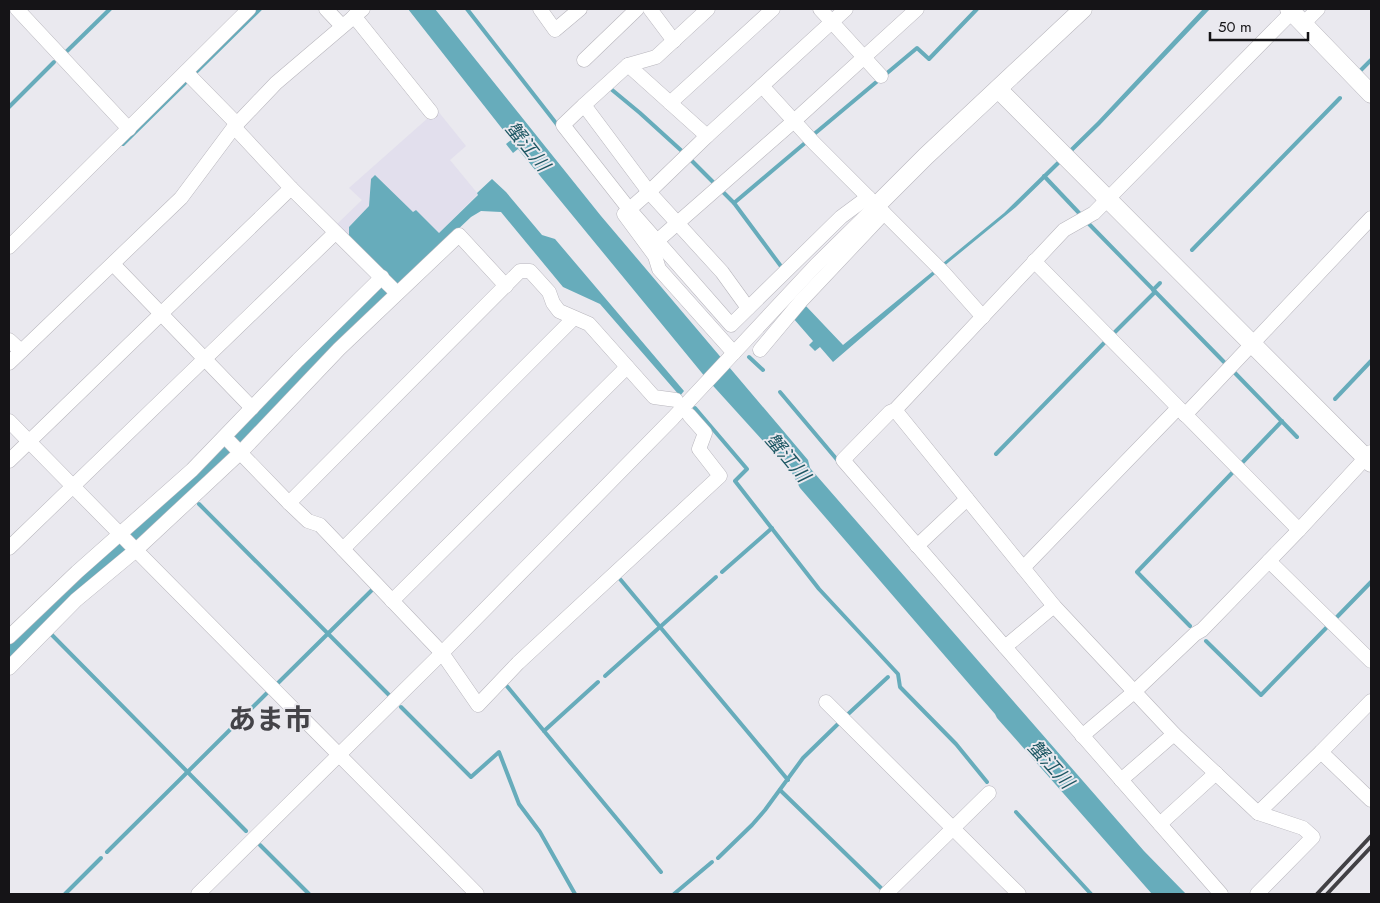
<svg xmlns="http://www.w3.org/2000/svg" width="1380" height="903" font-family="Jost,'Noto Sans JP',sans-serif">
  <style>
    .built { fill: #e2dfed }
    .water { fill: #67acbb }
    .lines { fill: none; stroke-linecap: round; stroke-linejoin: round }
    .stream { stroke: #67acbb; stroke-width: 4 }
    .minor-casing { stroke: #b8b6bd; stroke-width: 15 }
    .tertiary-casing { stroke: #b8b6bd; stroke-width: 19 }
    .minor { stroke: #fff; stroke-width: 14 }
    .tertiary { stroke: #fff; stroke-width: 18 }
    .rail { stroke: #424145; stroke-width: 4 }
    .labels { text-anchor: middle; stroke-width: 4; stroke-linejoin: round; paint-order: stroke }
    .water-label { font-size: 19px; font-style: italic; fill: #1d5763; stroke: #eae9ef }
    .town-label { font-size: 28px; font-weight: bold; fill: #444348; stroke: #eae9ef }
  </style>
  <rect width="100%" height="100%" fill="#eae9ef"/>
  <polygon class="built" points="437,110 466,146 450,160 478,194 439,233 416,210 413,212 371,179 369,206 349,227 349,240 336,225 362,200 349,188"/>
  <g class="water">
    <polygon points="408,9 435,9 601,216 808,460 810,468 1144,851 1186,894 1152,894 997,718 995,714 800,488 792,473 706,378 518,149 513,153 506,144 511,140"/>
    <polygon points="1203,9 1210,9 1100,125 1016,207 949,262 833,362 820,347 815,351 809,345 813,341 793,318 805,305 843,345 1004,213 1097,122"/>
    <polygon points="375,175 413,212 416,210 439,233 478,195 477,193 492,179 506,192 542,235 555,239 684,391 680,396 600,304 563,287 501,212 481,211 471,217 399,285 240,444 9,659 9,645 389,278 349,240 349,227 369,206 371,179"/>
  </g>
  <g class="lines">
    <g class="stream">
      <polyline points="467,9 559,127"/>
      <polyline points="65,53 110,9"/>
      <polyline points="1361,70 1371,60"/>
      <polyline points="197,71 260,9"/>
      <polyline points="611,89 640,113 684,153"/>
      <polyline points="9,107 54,62"/>
      <polyline points="813,135 917,48 929,59 977,9"/>
      <polyline points="123,144 185,83"/>
      <polyline points="691,160 716,185"/>
      <polyline points="1044,176 1080,214"/>
      <polyline points="723,192 734,203 783,269"/>
      <polyline points="734,203 805,143"/>
      <polyline points="1089,224 1224,362"/>
      <polyline points="1192,250 1340,98"/>
      <polyline points="1153,290 1160,283"/>
      <polyline points="1114,333 1155,292"/>
      <polyline points="749,357 763,370"/>
      <polyline points="1234,372 1297,437"/>
      <polyline points="780,392 839,462"/>
      <polyline points="1335,399 1371,361"/>
      <polyline points="695,408 747,469 735,481 819,589 898,674 900,687 956,744 987,782"/>
      <polyline points="996,454 1106,341"/>
      <polyline points="1241,464 1282,421"/>
      <polyline points="199,504 390,696"/>
      <polyline points="722,572 772,528"/>
      <polyline points="620,579 788,780"/>
      <polyline points="1336,618 1371,582"/>
      <polyline points="1190,626 1137,572 1233,472"/>
      <polyline points="51,634 246,831"/>
      <polyline points="1206,641 1261,695 1329,625"/>
      <polyline points="605,676 716,577"/>
      <polyline points="598,682 544,731 661,872"/>
      <polyline points="277,684 372,590"/>
      <polyline points="506,685 544,731"/>
      <polyline points="401,707 471,777 499,752 519,804 540,832 575,894"/>
      <polyline points="846,716 888,677"/>
      <polyline points="780,790 882,889"/>
      <polyline points="1016,812 1091,894"/>
      <polyline points="260,845 309,894"/>
      <polyline points="107,852 267,693"/>
      <polyline points="718,858 752,825 765,810 803,758 840,722"/>
      <polyline points="65,894 101,858"/>
      <polyline points="674,894 712,862"/>
    </g>
    <defs>
      <g id="minor">
        <polyline points="17,9 129,129"/>
        <polyline points="326,9 342,26"/>
        <polyline points="540,9 555,30 580,9"/>
        <polyline points="650,9 674,41"/>
        <polyline points="820,9 881,76"/>
        <polyline points="354,16 431,112"/>
        <polyline points="1303,24 1318,9"/>
        <polyline points="584,60 637,9"/>
        <polyline points="628,65 584,105 649,192 722,272 748,308"/>
        <polyline points="186,72 237,124"/>
        <polyline points="762,86 814,143 943,272 983,317"/>
        <polyline points="670,103 773,9"/>
        <polyline points="584,105 563,125 629,209 731,325 841,217 868,197"/>
        <polyline points="234,127 291,188 397,293"/>
        <polyline points="707,136 628,65 656,57 708,9"/>
        <polyline points="657,241 794,121 917,9"/>
        <polyline points="9,247 249,9"/>
        <polyline points="1034,261 1299,530"/>
        <polyline points="113,264 252,408"/>
        <polyline points="9,340 21,351"/>
        <polyline points="760,350 801,301 884,213"/>
        <polyline points="734,353 659,269 655,256 624,214 649,192 707,136 846,9"/>
        <polyline points="9,363 181,198 234,127 276,83 363,9"/>
        <polyline points="895,410 1054,606 1174,734 1258,813 1321,752 1371,701"/>
        <polyline points="1185,415 1371,218"/>
        <path d="M9,421C164,580 321,736 477,894"/>
        <polyline points="225,437 289,503 308,521 320,525 442,653 478,705 518,663 720,476 699,449 705,433 689,415"/>
        <polyline points="9,461 291,188"/>
        <polyline points="289,503 520,271 530,271 549,292 553,303 559,311 589,324 654,397 676,400"/>
        <polyline points="917,546 967,499"/>
        <polyline points="9,548 335,233"/>
        <polyline points="343,549 574,318"/>
        <polyline points="1269,561 1371,661"/>
        <polyline points="1023,568 1178,408"/>
        <polyline points="392,601 627,367"/>
        <polyline points="9,637 77,572 192,470 298,360 382,277"/>
        <polyline points="1005,647 1054,606"/>
        <polyline points="9,668 76,600 135,551 241,452 339,349 459,235 506,286"/>
        <polyline points="826,702 1019,894"/>
        <polyline points="1082,736 1134,692 1195,634 1202,630 1299,530 1371,452"/>
        <polyline points="1321,752 1371,800"/>
        <polyline points="1121,780 1174,734"/>
        <polyline points="1160,824 1216,773"/>
        <polyline points="198,894 442,653 673,418 816,265 876,206"/>
        <polyline points="886,894 989,793"/>
        <polyline points="1221,894 1005,647 843,460 890,412 895,410 1064,230 1094,213 1292,12"/>
        <polyline points="1257,894 1313,837 1303,828 1258,813"/>
      </g>
      <g id="tertiary">
        <polyline points="1289,9 1371,94"/>
        <polyline points="998,89 1371,463"/>
        <polyline points="876,206 926,156 1083,9"/>
      </g>
    </defs>
    <use href="#minor" class="minor-casing"/>
    <use href="#tertiary" class="tertiary-casing"/>
    <use href="#minor" class="minor"/>
    <use href="#tertiary" class="tertiary"/>
    <g class="rail">
      <polyline points="1317,894 1371,836"/>
      <polyline points="1327,894 1371,847"/>
    </g>
  </g>
  <g class="labels">
    <g class="water-label">
      <text transform="translate(528 146) rotate(51)" y="7">蟹江川</text>
      <text transform="translate(788 457) rotate(50)" y="7">蟹江川</text>
      <text transform="translate(1051 764) rotate(48)" y="7">蟹江川</text>
    </g>
    <g class="town-label">
      <text x="270" y="729">あま市</text>
    </g>
  </g>
  <rect width="1380" height="903" fill="none" stroke="#151417" stroke-width="20"/>
  <path d="M1210 32v8h98v-8" fill="none" stroke="#151417" stroke-width="2.5"/>
  <text x="1218" y="32" font-size="15" fill="#151417" stroke="#eae9ef" stroke-width="4" paint-order="stroke">50 m</text>
</svg>
